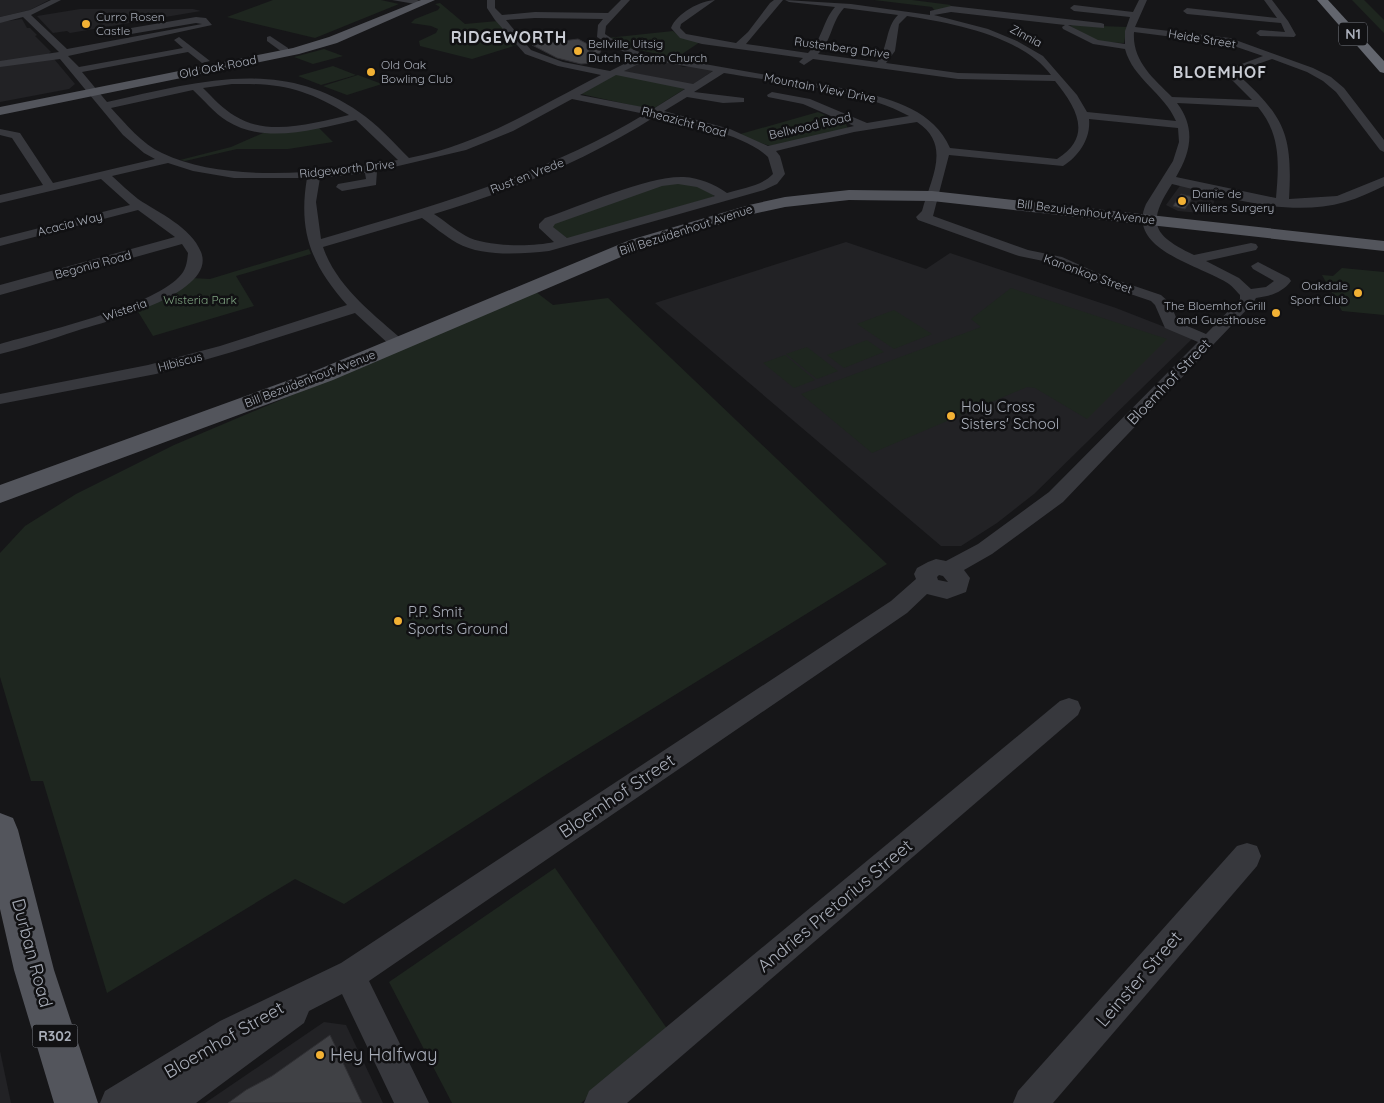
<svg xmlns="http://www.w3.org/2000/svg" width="1384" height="1103" font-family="Quicksand,sans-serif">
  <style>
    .built { fill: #222225 }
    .green { fill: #1e261f }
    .building { fill: #404145; stroke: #303034 }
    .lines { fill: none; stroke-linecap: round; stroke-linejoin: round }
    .minor { fill: #37383d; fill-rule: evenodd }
    .major { fill: #53555c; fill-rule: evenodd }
    .highway { fill: #63666e; fill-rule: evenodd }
    .poi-dot { fill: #f2b134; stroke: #111113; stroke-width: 2 }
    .labels { text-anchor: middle; stroke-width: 5; stroke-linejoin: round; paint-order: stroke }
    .far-poi-label { font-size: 12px; fill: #a8adb8; stroke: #111113; text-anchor: start }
    .far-street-label { font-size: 12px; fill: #a8adb8; stroke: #111113 }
    .far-park-label { font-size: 12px; fill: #7fa381; stroke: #111113 }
    .shield { fill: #111113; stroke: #7b7e86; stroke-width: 1 }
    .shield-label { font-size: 14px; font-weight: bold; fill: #a8adb8 }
    .street-label { font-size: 15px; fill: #a8adb8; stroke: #111113 }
    .poi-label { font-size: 15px; fill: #a8adb8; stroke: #111113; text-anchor: start }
    .far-district-label { font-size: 16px; font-weight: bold; letter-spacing: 1px; fill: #c9ccd4; stroke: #111113 }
    .near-street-label { font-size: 18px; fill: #a8adb8; stroke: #111113 }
    .near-poi-label { font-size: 18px; fill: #a8adb8; stroke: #111113; text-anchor: start }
  </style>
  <rect width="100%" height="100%" fill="#161618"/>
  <g class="built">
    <polygon points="0,0 49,0 30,10 0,17"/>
    <polygon points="80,9 193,9 201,11 70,33 67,31 53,33 37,16"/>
    <polygon points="22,19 27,28 30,28 37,35 35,36 51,52 49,53 75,84 69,89 0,102 0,22"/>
    <polygon points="647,59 682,64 680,66 683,67 691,66 714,70 692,85 622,71"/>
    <polygon points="1182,183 1217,190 1211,214 1178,211 1166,205"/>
    <polygon points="846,242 926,269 950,253 1116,308 1193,338 1034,494 997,523 961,546 941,546 655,303"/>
    <polygon points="324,1022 346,1025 383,1103 205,1103"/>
    <polygon points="0,1051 11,1103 0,1103"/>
  </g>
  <g class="green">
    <polygon points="273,0 381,0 399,4 315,38 227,17"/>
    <polygon points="874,0 912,0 951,5 947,9 935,11 932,7"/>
    <polygon points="1352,0 1364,0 1384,20 1384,33"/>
    <polygon points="440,3 465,24 498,21 517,45 472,59 420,46 419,41 436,33 438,29 431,26 411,23 415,19 438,10 440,7 435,4"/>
    <polygon points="1073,25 1127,27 1124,43 1100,42 1070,26"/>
    <polygon points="673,31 678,35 700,42 676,58 629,48 607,38"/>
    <polygon points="324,49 343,56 313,64 294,57"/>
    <polygon points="333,66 356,75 321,85 298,76"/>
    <polygon points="616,74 686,88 656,107 649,109 581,94"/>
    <polygon points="358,75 382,84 347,95 323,86"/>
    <polygon points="818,112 846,124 848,129 770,146 737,135"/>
    <polygon points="318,127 333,142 288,149 237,149 185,161 180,160 231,147 270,130"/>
    <polygon points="690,182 714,195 713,197 571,238 567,238 551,227 552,223 658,185"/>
    <polygon points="309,249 311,254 236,276 254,306 153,336 137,310 192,278 210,279"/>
    <polygon points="1342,268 1384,272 1384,315 1342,311 1322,275 1333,276"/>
    <polygon points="1011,288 1167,339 1087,419 1035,388 1027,387 872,453 801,394 981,327 971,319"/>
    <polygon points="536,292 553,305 608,298 887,564 550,772 344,904 295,879 107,993 43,781 31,781 0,677 0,553 25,526 76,494 174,445"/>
    <polygon points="894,310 932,334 894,349 857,324"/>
    <polygon points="867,340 884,352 844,368 827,355"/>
    <polygon points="807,347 838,371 817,379 786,354"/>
    <polygon points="785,355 815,380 794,388 763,363"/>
    <polygon points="555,868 668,1030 581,1103 452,1103 389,982"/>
  </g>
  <g class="building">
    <polygon points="578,39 601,51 594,63 581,64 557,58 532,45"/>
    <polygon points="1181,194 1193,197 1185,209 1173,206"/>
    <polygon points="330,1035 362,1103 228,1103 246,1090 272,1076"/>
  </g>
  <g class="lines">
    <g class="minor">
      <path d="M51,0H61L31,15L67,49L202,24L196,23L131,34L127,31L131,28L196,17L206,18L212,25L68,56L79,67L183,48L174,40L179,37L210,61L202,63L188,52L82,72L107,102C194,83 279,56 359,112C377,124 393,142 409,158C482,144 537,107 601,75L558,66L525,54L495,20L487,8V0H495V8L502,15L535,12L608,13L621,0H630L606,26L605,34L620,44L642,53L858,91C894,100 934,111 950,148L1057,159C1094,136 1076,107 1055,81L958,79L813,59L804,65L799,62L803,58L702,44L680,38L671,28C676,14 701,0 715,0L681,24L680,28L686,34L736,43L748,32L770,3L774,0H783L746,44L808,53C823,39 822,22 835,7L789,2L785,0L851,4L930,15V11L951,6L1101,23L1104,24V28L1068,25L1098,40L1125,44V31L1130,17L1074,11L1070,8L1074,5L1133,12L1139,0H1147L1135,27L1230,38L1313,68L1331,77L1344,88L1384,140V152L1380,150L1336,92L1323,81L1307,72L1272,59L1235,72C1284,116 1293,133 1289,199L1337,196L1384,177V186C1371,192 1359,198 1345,202C1288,218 1227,197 1172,184C1146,224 1153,235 1194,255L1251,243L1256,244L1258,247L1256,250L1206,261L1239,278L1251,289L1266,287L1274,281L1253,269L1251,266L1258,262L1289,278L1291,281C1282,293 1270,296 1256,298L1253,303L1063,502L992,554L964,570L970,578L966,592L947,599L927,594L907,613L369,981L429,1103H394L342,994L309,1011L304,1023L196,1103H100L105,1091L220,1021L341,963L891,601L916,579L914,574L917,568L928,562L936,559L946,561L978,544L1049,492L1198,342L1165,328L1155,305L1151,301L1092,281L1053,263L1019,256L918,220L916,217L922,211C931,178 952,145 917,122L854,132L776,151L780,156L785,174L777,184L764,190L549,251C521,254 482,257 457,243C445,236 433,226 422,218L323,247C336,286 374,315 404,341L406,344L404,347H392L355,313L232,352L156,374L0,404V394L148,365L220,346L347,305C311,264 298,232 307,178H234L193,171L168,163L112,176C121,184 129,192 138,199C159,213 191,227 201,252C218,294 102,323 76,331C51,339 26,348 0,354V344C44,331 149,308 179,277C186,270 187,263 188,253L182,244L0,295V285L175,237L138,210L0,246V238L130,205L101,179L0,203V195L43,185L12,138L0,135V129L20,133L53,183L155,159L144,153L123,135L60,59L0,67V61L59,52L23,17L0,23V17L30,10ZM844,8L898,15C885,28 889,46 877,62L818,54C832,41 831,22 844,8ZM951,12L1065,25L1062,27L1063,29L1093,44L1125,49C1133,79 1164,93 1176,121L1087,112L1077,95L1043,56L1017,41L988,29L934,15ZM907,16C952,23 1022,36 1051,75L958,73L886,63L895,51L899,24ZM535,18L603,19L598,25L597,37L614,48L638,57L610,71L563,62L531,50L506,20ZM1134,32L1228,44L1263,56L1223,71L1252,100L1172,97C1153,78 1132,61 1134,32ZM649,59L651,60L713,71L693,84L624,71ZM724,73C780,83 860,89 909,116L867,123L810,99L772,92L767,95L768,97L803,104L854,126L768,146L730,129L664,111L687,97L723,103L744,102V98L694,92ZM616,75L685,89L653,109L580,95ZM232,84C282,83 306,89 349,115C314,123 268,137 235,116C223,109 213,98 203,88ZM193,90C204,100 214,113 227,121C265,145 316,129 356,120L398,160C330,173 226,184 162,153C142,144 126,124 111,108ZM572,99L645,114C544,175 433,206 321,239L316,202L320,178L365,173L366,179L338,184L336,187L342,191L376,185L377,171L466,150L513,131ZM1177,103L1258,107C1281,135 1279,164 1276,198L1176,177C1191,152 1196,128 1177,103ZM656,116C687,123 746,135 768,157L773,174C762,186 742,188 727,193C714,184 700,178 684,177C650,175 580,206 545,218L539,224V228L554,242C533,247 485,247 466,236C455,230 445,221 434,214C513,190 587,160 656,116ZM1089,119L1178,128L1179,142L1173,161L1146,204C1125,250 1203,266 1229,284C1233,287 1237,292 1240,295V299L1206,334L1178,322L1170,303L1161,295L1102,275L1062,257L1028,250L933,216L949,155L1063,166C1079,156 1091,138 1089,119ZM678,184L697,187L715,196L567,238L553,227L555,224L662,186ZM939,575L943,576L948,582L938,580L937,577Z"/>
      <polygon points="392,0 417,0 425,3 421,5"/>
      <polygon points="1264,0 1272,0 1288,21 1296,35 1294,37 1260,36 1256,33 1260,30 1285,32 1281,23 1187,14 1183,11 1187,8 1277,18"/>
      <polygon points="270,36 288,48 288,52 282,52 267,41 267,37"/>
      <polygon points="1069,698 1078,701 1081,708 1078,715 627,1103 584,1103 589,1091 1060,701"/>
      <polygon points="1247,843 1257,846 1261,856 1257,866 1053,1103 1013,1103 1018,1091 1237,846"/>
    </g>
    <g class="major">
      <polygon points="421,0 435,0 337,43 299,54 0,115 0,107 293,48 329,37"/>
      <polygon points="849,190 932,191 1384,241 1384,251 932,201 849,200 785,207 753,214 642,248 333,380 0,503 0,485 317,370 630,240 749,205 785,197"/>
      <polygon points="0,813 13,818 18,830 54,970 98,1103 54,1103 14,970 0,909"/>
    </g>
    <polygon class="highway" points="1317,0 1328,0 1384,61 1384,73 1380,72"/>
  </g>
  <g class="poi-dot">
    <circle cx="86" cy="24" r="5"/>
    <circle cx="578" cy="51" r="5"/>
    <circle cx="371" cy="72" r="5"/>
    <circle cx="1182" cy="201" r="5"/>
    <circle cx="1358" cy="293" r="5"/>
    <circle cx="1276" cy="313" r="5"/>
    <circle cx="951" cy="416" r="5"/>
    <circle cx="398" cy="621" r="5"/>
    <circle cx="320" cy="1055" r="5"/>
  </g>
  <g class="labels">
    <g class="far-poi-label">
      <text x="96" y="21">Curro Rosen<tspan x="96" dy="14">Castle</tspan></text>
      <text x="588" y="48">Bellville Uitsig<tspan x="588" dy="14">Dutch Reform Church</tspan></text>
      <text x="381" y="69">Old Oak<tspan x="381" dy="14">Bowling Club</tspan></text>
      <text x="1192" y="198">Danie de<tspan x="1192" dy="14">Villiers Surgery</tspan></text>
      <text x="1348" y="290" text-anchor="end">Oakdale<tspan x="1348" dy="14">Sport Club</tspan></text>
      <text x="1266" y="310" text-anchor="end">The Bloemhof Grill<tspan x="1266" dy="14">and Guesthouse</tspan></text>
    </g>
    <g class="far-street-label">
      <text transform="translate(1026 36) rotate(28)" y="4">Zinnia</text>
      <text transform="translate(1202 39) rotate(9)" y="4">Heide Street</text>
      <text transform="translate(842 48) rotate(8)" y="4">Rustenberg Drive</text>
      <text transform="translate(218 67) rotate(-11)" y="4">Old Oak Road</text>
      <text transform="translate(820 88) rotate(11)" y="4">Mountain View Drive</text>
      <text transform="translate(684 122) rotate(15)" y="4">Rheazicht Road</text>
      <text transform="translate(810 126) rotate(-13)" y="4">Bellwood Road</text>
      <text transform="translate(347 169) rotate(-6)" y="4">Ridgeworth Drive</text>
      <text transform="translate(527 176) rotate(-21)" y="4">Rust en Vrede</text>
      <text transform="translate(1086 212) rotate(7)" y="4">Bill Bezuidenhout Avenue</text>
      <text transform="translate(70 224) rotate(-14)" y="4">Acacia Way</text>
      <text transform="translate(686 230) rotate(-18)" y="4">Bill Bezuidenhout Avenue</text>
      <text transform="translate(93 265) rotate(-15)" y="4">Begonia Road</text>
      <text transform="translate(1088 274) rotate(20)" y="4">Kanonkop Street</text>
      <text transform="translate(125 310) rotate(-19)" y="4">Wisteria</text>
      <text transform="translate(180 362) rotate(-15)" y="4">Hibiscus</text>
      <text transform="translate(310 379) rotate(-21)" y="4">Bill Bezuidenhout Avenue</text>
    </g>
    <g class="far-park-label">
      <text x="200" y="304">Wisteria Park</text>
    </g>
    <g class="shield">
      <rect x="1339" y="22.5" width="28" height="23" rx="4"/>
      <rect x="32.5" y="1024.5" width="45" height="23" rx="4"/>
    </g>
    <g class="shield-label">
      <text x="1353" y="39">N1</text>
      <text x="55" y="1041">R302</text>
    </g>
    <g class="street-label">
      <text transform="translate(1169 382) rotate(-46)" y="5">Bloemhof Street</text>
    </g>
    <g class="poi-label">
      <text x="961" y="412">Holy Cross<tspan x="961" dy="17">Sisters' School</tspan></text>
      <text x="408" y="617">P.P. Smit<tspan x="408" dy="17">Sports Ground</tspan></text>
    </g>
    <g class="far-district-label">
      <text x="509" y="43">RIDGEWORTH</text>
      <text x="1220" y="78">BLOEMHOF</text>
    </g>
    <g class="near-street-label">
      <text transform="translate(617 796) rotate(-34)" y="6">Bloemhof Street</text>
      <text transform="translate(835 906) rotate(-40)" y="6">Andries Pretorius Street</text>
      <text transform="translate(32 953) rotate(75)" y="6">Durban Road</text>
      <text transform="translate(1139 979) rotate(-49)" y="6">Leinster Street</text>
      <text transform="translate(224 1040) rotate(-30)" y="6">Bloemhof Street</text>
    </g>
    <g class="near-poi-label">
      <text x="330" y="1061">Hey Halfway</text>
    </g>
  </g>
</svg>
